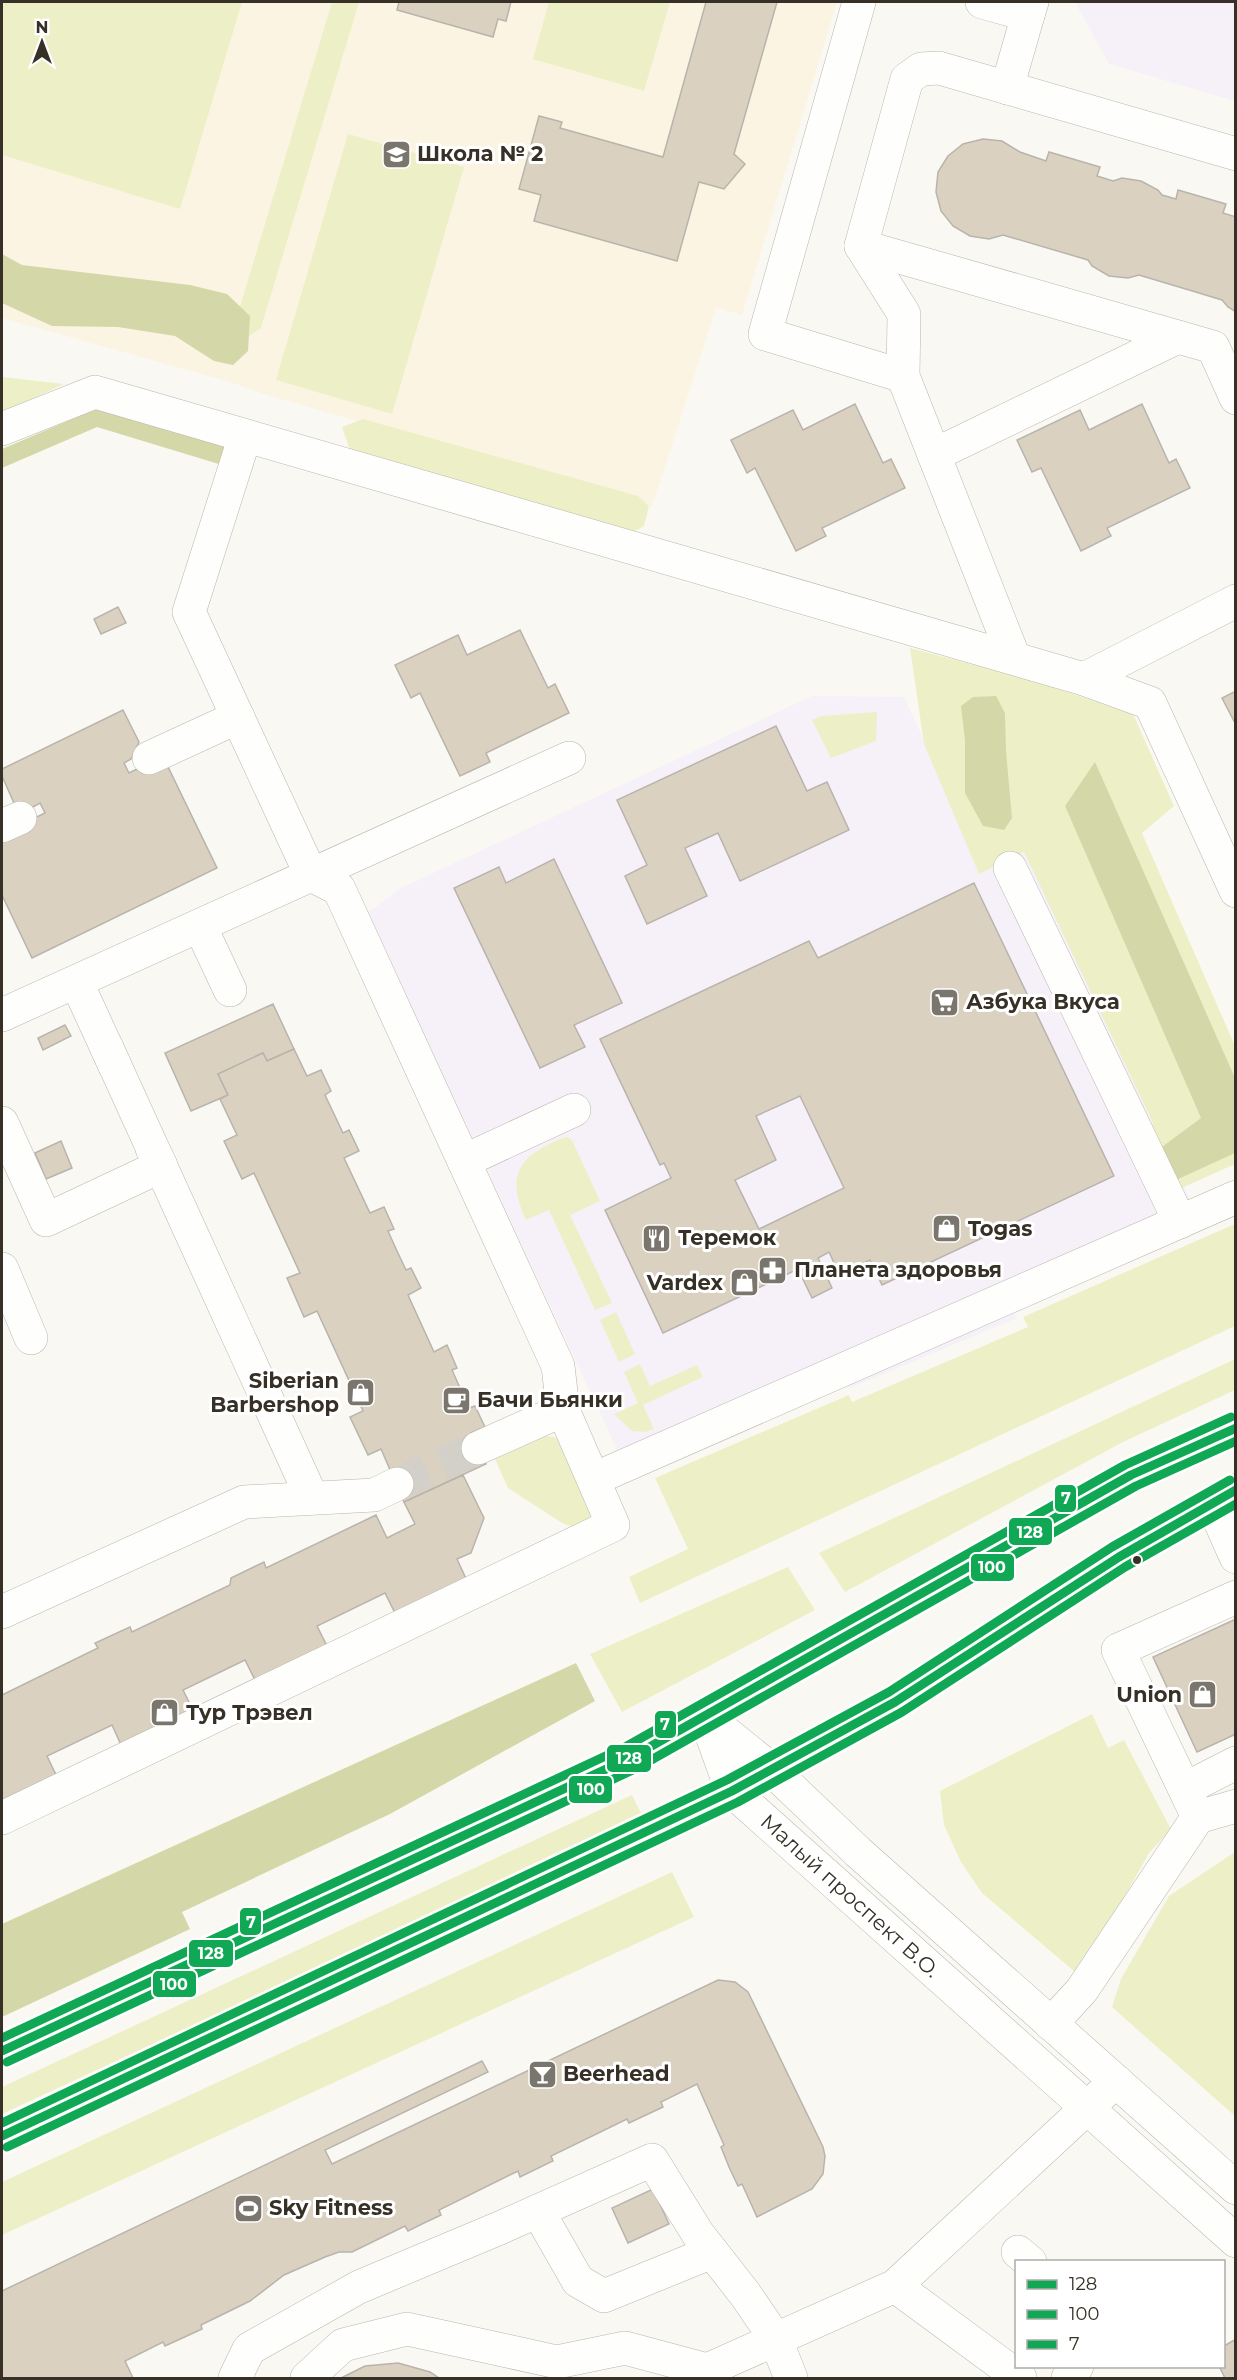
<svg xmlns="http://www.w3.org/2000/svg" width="1237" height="2380" font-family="Montserrat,sans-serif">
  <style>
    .commercial { fill: #f6f1f8 }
    .built { fill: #fcf4e3 }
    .green { fill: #edf0c7 }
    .forest { fill: #d4d8a8 }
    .building { fill: #dbd1c0; stroke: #b8b4ad; stroke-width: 1.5; fill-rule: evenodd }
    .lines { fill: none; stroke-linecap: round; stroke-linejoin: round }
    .minor-tunnel { stroke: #d3d0c9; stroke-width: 33; stroke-dasharray: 33 16; stroke-linecap: butt }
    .minor-casing { stroke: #b9b6ae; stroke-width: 34 }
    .major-casing { stroke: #b9b6ae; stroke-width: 34 }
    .minor { stroke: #fefefd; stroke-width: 33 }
    .major { stroke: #fefefd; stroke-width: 33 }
    .bus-1-casing { stroke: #fff; stroke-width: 14 }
    .bus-2-casing { stroke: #fff; stroke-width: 14 }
    .bus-3-casing { stroke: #fff; stroke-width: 14 }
    .bus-1 { stroke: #10a855; stroke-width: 9 }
    .bus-2 { stroke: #10a855; stroke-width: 9 }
    .bus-3 { stroke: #10a855; stroke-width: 9 }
    .bus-dot { fill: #363026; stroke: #fff; stroke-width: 2 }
    .labels { text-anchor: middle; stroke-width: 6; stroke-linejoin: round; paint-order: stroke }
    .poi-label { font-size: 21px; font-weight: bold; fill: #363026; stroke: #fff; text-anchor: start }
    .street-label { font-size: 21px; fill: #363026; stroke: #fff }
    .line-badge { stroke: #fff; stroke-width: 2 }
    .badge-label { font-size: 16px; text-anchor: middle; font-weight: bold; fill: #fff }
  </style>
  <rect width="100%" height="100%" fill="#faf8f2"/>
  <g class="commercial">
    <polygon points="1075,2 1235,2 1235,101 1109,64"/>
    <polygon points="812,696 904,697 981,863 1026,840 1203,1229 1013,1312 1017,1318 850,1388 847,1384 630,1478 368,912 401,888"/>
  </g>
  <polygon class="built" points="2,2 837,2 742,315 716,308 652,507 264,394 230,382 2,318"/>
  <g class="green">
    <polygon points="2,2 242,2 180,209 2,155"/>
    <polygon points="332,2 359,2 261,328 242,341 236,320"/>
    <polygon points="549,2 670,2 644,91 533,59"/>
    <polygon points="348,134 464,167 392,414 276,380"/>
    <polygon points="2,377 64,384 2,413"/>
    <polygon points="363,419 638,496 649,506 644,526 630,534 351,453 342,427"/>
    <polygon points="910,648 1025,678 1133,714 1174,806 1142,833 1235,1046 1235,1164 1175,1191 1148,1134 1153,1123 1024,852 979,874 924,744"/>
    <polygon points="877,712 876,741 831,758 812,720 822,716"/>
    <path d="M568,1137L572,1140L600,1201L570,1215L612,1303L595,1310L549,1210L526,1220C511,1188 511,1163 546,1146C553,1142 560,1138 568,1137Z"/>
    <polygon points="1235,1224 1235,1326 640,1603 629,1577 688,1549 655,1478 849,1395 852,1402 1028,1327 1023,1317"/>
    <polygon points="616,1312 635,1354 619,1362 600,1320"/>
    <polygon points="1235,1359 1235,1390 1123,1442 845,1592 819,1553"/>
    <polygon points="640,1364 650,1386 697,1365 703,1377 643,1405 654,1429 645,1432 632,1431 614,1414 638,1403 624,1372"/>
    <polygon points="546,1436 554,1437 561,1441 596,1519 576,1528 562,1523 508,1488 495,1459"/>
    <polygon points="788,1567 815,1610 622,1712 590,1654"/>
    <polygon points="1092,1714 1108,1748 1124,1740 1171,1829 1149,1853 1093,1952 1075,1972 982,1893 961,1862 944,1825 940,1791"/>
    <polygon points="632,1795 643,1817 2,2114 2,2087"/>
    <polygon points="1235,1852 1235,2116 1112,2007 1121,1979 1169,1896"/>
    <polygon points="672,1872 694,1917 2,2235 2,2182"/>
  </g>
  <g class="forest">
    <polygon points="2,254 22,265 190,285 227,294 250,316 248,351 233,365 214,361 175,336 118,327 52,326 2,303"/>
    <polygon points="96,409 227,447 222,465 97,427 2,468 2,449"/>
    <polygon points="996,696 1005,713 1006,751 1012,818 1004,830 983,826 965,793 965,740 961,706 973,697"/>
    <polygon points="1095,762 1235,1078 1235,1153 1176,1180 1162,1147 1201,1118 1065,806"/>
    <polygon points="576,1663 595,1701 390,1814 182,1912 190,1929 2,2017 2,1924"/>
  </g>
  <g class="building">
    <polygon points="399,2 511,2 506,21 498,19 493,37 397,10"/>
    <polygon points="706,2 777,2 734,154 745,164 724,189 699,182 677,261 534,221 541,195 519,189 539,116 562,122 560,128 663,157"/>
    <polygon points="983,139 1002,141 1020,152 1046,161 1049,152 1100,167 1097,176 1113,181 1122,178 1141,181 1158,190 1162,195 1176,199 1178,190 1226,204 1223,213 1236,217 1236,312 1228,307 1222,300 1199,293 1139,275 1128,278 1109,276 1092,266 1088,260 1003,235 989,239 970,236 953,226 941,211 936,192 938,172 948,156 963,144"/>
    <polygon points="855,404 883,463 891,459 905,488 822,528 826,536 796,551 755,468 747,473 731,440 793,410 803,430"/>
    <polygon points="1142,404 1169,463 1176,459 1190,488 1107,528 1111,536 1081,551 1041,468 1032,472 1017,440 1080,410 1089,430"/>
    <polygon points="118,607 126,623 101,634 94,619"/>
    <polygon points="520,630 548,688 555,684 569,713 486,753 490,762 460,776 420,693 411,698 395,665 458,635 467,655"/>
    <polygon points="1236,691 1236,725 1222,698"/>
    <polygon points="123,710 139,742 131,759 124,763 129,773 151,762 168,767 217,868 32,958 2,895 2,834 45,813 40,803 33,807 14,803 2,776 2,769"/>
    <polygon points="776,726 807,791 827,782 849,830 740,881 718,833 685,848 707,896 647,924 625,876 647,865 617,800"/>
    <polygon points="554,859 622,1003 574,1025 585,1047 540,1068 454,888 499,867 506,883"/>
    <path d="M974,883L1114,1176L882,1285L870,1260L839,1274L829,1252L818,1258L832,1288L812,1298L798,1269L663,1333L605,1210L671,1178L664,1163L660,1165L600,1039L809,941L818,958ZM800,1096L844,1188L759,1229L735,1180L776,1160L756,1116Z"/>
    <polygon points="273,1004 294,1049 267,1061 263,1053 218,1074 228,1095 191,1111 165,1053"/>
    <polygon points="65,1025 71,1036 43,1050 38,1038"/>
    <polygon points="294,1049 307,1076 321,1070 331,1091 325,1095 343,1133 349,1130 359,1151 344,1158 370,1213 384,1207 394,1229 388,1231 397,1251 406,1270 411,1268 421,1288 408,1295 434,1352 447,1345 457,1368 452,1370 469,1408 475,1406 485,1427 471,1433 486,1464 404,1502 381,1449 368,1455 350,1417 363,1411 317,1311 304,1317 287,1278 300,1273 254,1173 242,1179 224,1141 237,1135 220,1099 228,1095 218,1074 263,1053 267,1061"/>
    <polygon points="61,1141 72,1168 46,1179 35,1153"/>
    <polygon points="463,1475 484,1518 471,1553 457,1559 467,1581 396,1615 385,1593 317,1626 328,1648 256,1682 245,1660 183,1690 194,1712 122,1747 112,1725 47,1756 57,1777 2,1804 2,1695 98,1648 95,1643 130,1627 132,1632 230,1585 231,1578 264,1562 266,1568 376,1515 387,1538 415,1524 404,1502"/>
    <polygon points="1236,1619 1236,1734 1197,1752 1153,1657"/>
    <polygon points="718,1980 735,1982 748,1992 823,2147 825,2156 823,2174 812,2189 757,2217 742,2184 738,2186 729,2167 721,2147 724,2145 697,2084 661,2102 663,2107 629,2123 627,2119 551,2156 553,2161 520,2177 518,2171 439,2210 441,2215 424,2223 408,2231 405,2226 352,2252 339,2252 325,2257 284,2275 250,2301 201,2325 202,2329 165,2346 163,2342 125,2361 133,2378 2,2378 2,2291 482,2061 488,2072 325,2150 332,2164"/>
    <polygon points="653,2189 669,2224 628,2243 612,2208"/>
    <polygon points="1236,2339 1236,2378 1225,2378 1219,2366 1224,2366 1224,2346"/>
    <polygon points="398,2363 430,2372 439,2378 341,2378 365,2366"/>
  </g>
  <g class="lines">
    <polyline class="minor-tunnel" points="397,1484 478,1448"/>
    <defs>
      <g id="minor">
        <polyline points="859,2 765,334 903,376"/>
        <polyline points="982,2 1028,15 1032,2"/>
        <polyline points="1007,88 1028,15"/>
        <polyline points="861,246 1213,347 1236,398"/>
        <polyline points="2,429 95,392 1084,679"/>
        <polyline points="934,455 1178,337"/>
        <polyline points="1236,601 1084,679 1150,703 1236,891"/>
        <polyline points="1014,658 903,376 904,314 861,246 907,79 921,69 939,68 1236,154"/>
        <polyline points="149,758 238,717"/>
        <polyline points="2,826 20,818"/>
        <polyline points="1010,868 1180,1222"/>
        <polyline points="200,926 230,990"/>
        <polyline points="77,983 115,1066"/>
        <polyline points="2,1015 569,758"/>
        <polyline points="106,1046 312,1498"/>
        <polyline points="2,1123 46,1220 161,1166 152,1148"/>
        <polyline points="464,1161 574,1110"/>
        <polyline points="2,1269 31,1338"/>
        <polyline points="478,1448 563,1410"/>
        <polyline points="594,1479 1236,1197"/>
        <polyline points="1212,1503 1236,1557"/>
        <polyline points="2,1612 244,1502 374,1495 397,1484"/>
        <polyline points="705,1716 732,1791 1236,2241"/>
        <polyline points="705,1716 772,1770 858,1852 1236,2188"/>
        <polyline points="1185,1789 1236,1763"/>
        <polyline points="1198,1817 1118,1650 1236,1597"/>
        <polyline points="2,1818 613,1525 563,1410 558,1366 339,889 311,875 189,612 245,436"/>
        <polyline points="1051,2024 1082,1990 1198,1817 1236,1806"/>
        <polyline points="538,2211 578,2281 604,2296 712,2252"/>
        <polyline points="1018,2252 1030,2262"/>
        <polyline points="895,2286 1020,2378"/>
        <polyline points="235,2378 249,2349 359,2287 502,2227 652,2160 698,2234 745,2294 775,2338 791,2378"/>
        <polyline points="307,2378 343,2345 407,2329 557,2362 625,2348 707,2370 895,2286 1116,2081"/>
        <polyline points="1068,2378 1077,2366"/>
      </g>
      <g id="major">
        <polyline points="2,2051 632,1757 1131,1475 1236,1428"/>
        <polyline points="2,2136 732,1791 895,1702 1119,1557 1236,1490"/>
      </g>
    </defs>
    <use href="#minor" class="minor-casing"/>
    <use href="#major" class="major-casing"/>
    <use href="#minor" class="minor"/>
    <use href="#major" class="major"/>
    <defs>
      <g id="bus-1">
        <polyline points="2,2051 632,1757 1131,1475 1236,1428"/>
        <polyline points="2,2136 732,1791 895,1702 1119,1557 1236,1490"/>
      </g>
      <g id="bus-2">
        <polyline points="7,2062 637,1768 1136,1486 1236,1441"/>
        <polyline points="7,2147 738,1802 902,1712 1125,1567 1236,1504"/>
      </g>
      <g id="bus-3">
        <polyline points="2,2038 627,1746 1125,1465 1231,1417"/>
        <polyline points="2,2123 727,1780 889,1692 1112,1547 1230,1480"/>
      </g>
    </defs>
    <use href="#bus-1" class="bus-1-casing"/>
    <use href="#bus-2" class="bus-2-casing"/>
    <use href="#bus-3" class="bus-3-casing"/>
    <use href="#bus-1" class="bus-1"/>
    <use href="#bus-2" class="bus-2"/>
    <use href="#bus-3" class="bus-3"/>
  </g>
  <defs>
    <symbol id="school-square" viewBox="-11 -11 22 22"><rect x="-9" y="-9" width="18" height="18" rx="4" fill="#7b766d" stroke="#fff"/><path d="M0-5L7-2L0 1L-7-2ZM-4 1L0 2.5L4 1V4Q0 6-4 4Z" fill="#fff"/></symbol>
    <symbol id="supermarket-square" viewBox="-11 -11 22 22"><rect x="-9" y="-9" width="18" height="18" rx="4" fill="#7b766d" stroke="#fff"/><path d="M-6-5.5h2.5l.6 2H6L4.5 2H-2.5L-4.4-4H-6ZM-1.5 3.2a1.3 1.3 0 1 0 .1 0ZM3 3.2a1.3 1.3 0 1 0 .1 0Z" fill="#fff"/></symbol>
    <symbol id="shop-square" viewBox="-11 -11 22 22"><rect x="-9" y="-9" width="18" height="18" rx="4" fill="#7b766d" stroke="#fff"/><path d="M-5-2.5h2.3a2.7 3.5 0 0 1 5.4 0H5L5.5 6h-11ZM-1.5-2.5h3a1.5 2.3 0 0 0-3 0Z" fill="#fff"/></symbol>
    <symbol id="restaurant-square" viewBox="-11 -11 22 22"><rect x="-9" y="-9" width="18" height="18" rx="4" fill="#7b766d" stroke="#fff"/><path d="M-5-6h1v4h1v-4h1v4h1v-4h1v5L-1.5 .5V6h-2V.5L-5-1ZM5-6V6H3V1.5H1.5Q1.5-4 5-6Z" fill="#fff"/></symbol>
    <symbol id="pharmacy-square" viewBox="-11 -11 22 22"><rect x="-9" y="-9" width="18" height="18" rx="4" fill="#7b766d" stroke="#fff"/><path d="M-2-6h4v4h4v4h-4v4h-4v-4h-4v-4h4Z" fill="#fff"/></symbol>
    <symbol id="cafe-square" viewBox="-11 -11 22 22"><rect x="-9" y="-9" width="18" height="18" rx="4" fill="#7b766d" stroke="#fff"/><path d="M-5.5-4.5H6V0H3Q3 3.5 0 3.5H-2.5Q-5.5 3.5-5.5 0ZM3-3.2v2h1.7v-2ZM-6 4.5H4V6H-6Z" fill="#fff"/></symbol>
    <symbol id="bar-square" viewBox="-11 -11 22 22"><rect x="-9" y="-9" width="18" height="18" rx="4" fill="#7b766d" stroke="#fff"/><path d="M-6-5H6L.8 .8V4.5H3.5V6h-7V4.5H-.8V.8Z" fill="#fff"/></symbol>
    <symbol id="stadium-square" viewBox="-11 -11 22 22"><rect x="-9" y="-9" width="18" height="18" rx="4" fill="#7b766d" stroke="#fff"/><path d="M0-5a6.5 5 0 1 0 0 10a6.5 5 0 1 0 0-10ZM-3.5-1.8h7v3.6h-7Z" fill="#fff"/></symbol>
  </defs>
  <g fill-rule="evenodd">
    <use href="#school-square" x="380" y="138" width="33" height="33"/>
    <use href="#supermarket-square" x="928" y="986" width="33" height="33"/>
    <use href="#shop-square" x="930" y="1212" width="33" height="33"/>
    <use href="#restaurant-square" x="640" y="1222" width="33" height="33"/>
    <use href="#pharmacy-square" x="756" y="1254" width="33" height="33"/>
    <use href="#shop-square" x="728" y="1266" width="33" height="33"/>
    <use href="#shop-square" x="344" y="1376" width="33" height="33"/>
    <use href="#cafe-square" x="440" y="1384" width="33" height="33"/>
    <use href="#shop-square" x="1186" y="1678" width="33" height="33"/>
    <use href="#shop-square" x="148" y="1696" width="33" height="33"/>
    <use href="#bar-square" x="526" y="2058" width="33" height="33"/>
    <use href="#stadium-square" x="232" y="2192" width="33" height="33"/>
  </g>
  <circle class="bus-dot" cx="1137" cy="1560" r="5"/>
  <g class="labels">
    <g class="poi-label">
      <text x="417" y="161">Школа № 2</text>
      <text x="966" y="1009">Азбука Вкуса</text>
      <text x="968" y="1236">Togas</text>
      <text x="678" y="1245">Теремок</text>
      <text x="794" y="1277">Планета здоровья</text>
      <text x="723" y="1290" text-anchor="end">Vardex</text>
      <text x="339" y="1388" text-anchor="end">Siberian<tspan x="339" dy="24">Barbershop</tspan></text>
      <text x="477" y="1407">Бачи Бьянки</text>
      <text x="1182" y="1702" text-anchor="end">Union</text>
      <text x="186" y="1720">Тур Трэвел</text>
      <text x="563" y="2081">Beerhead</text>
      <text x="269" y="2215">Sky Fitness</text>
    </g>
    <g class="street-label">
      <text transform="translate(850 1896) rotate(42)" y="7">Малый проспект В.О.</text>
    </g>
  </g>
  <g class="line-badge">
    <rect x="1054" y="1484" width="23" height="29" rx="6" fill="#10a855"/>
    <rect x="1008" y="1517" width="45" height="29" rx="6" fill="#10a855"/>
    <rect x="970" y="1553" width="45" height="29" rx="6" fill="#10a855"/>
    <rect x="654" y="1710" width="23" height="29" rx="6" fill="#10a855"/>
    <rect x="606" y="1744" width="46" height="29" rx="6" fill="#10a855"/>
    <rect x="568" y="1775" width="45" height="29" rx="6" fill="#10a855"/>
    <rect x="239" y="1907" width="23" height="29" rx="6" fill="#10a855"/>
    <rect x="188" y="1939" width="46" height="29" rx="6" fill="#10a855"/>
    <rect x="152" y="1970" width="45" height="28" rx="6" fill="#10a855"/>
  </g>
  <g class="badge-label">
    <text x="1066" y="1504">7</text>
    <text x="1030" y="1538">128</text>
    <text x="992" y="1573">100</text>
    <text x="665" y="1730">7</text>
    <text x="629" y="1764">128</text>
    <text x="591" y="1795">100</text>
    <text x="251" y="1928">7</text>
    <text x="211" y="1959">128</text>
    <text x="174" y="1990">100</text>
  </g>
  <rect width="1237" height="2380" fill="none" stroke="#363026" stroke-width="6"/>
  <rect x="1015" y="2260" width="210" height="108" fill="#ffffff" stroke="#afaca8" stroke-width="1.5"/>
  <rect x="1027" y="2280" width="30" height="9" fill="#10a855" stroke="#afaca8" stroke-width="1.5"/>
  <text x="1069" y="2290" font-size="18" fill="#363026">128</text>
  <rect x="1027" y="2310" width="30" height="9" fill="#10a855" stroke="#afaca8" stroke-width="1.5"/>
  <text x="1069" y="2320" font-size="18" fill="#363026">100</text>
  <rect x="1027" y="2340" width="30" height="9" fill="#10a855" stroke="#afaca8" stroke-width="1.5"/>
  <text x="1069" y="2350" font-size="18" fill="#363026">7</text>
  <g transform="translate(42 42)" stroke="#ffffff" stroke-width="4.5" paint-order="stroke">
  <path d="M0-4.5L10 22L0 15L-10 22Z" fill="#363026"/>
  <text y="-9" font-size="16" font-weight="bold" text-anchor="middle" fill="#363026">N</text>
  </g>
</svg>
